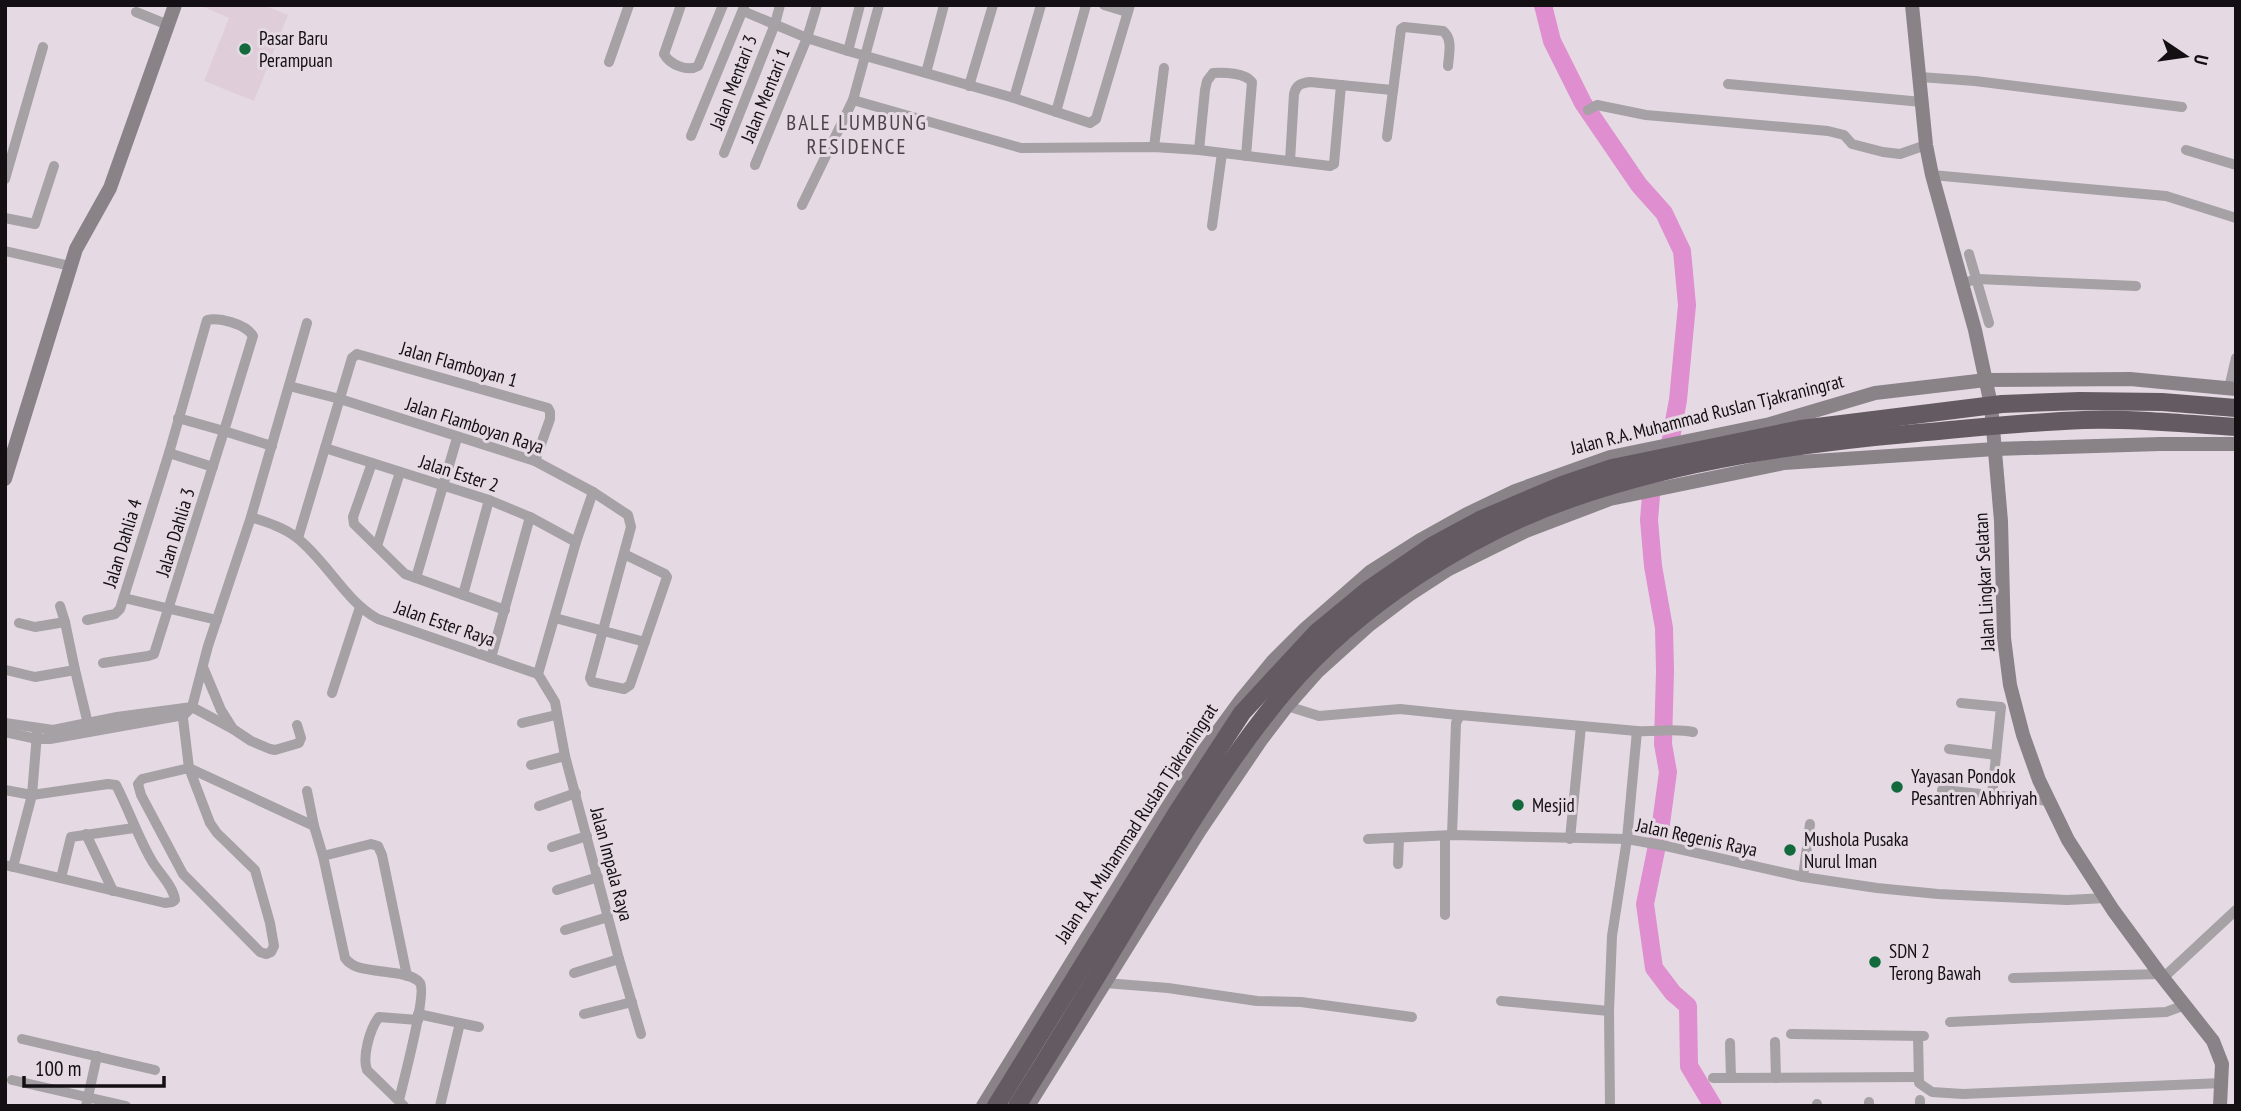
<svg xmlns="http://www.w3.org/2000/svg" width="2241" height="1111" font-family="'PT Sans Narrow',sans-serif">
  <style>
    .built { fill: #dfcdda }
    .lines { fill: none; stroke-linecap: round; stroke-linejoin: round }
    .river { stroke: #df8ecf; stroke-width: 18 }
    .street { stroke: #a5a1a4; stroke-width: 10 }
    .secondary { stroke: #898388; stroke-width: 14 }
    .highway { stroke: #645b62; stroke-width: 18 }
    .poi-dot { fill: #136a3d; stroke: #e5dae3; stroke-width: 2.5 }
    .labels { text-anchor: middle; stroke-width: 6; stroke-linejoin: round; paint-order: stroke }
    .poi-label { font-size: 19px; fill: #130f12; stroke: #e5dae3; text-anchor: start }
    .street-label { font-size: 19px; fill: #130f12; stroke: #e5dae3 }
    .neighbourhood-label { font-size: 21px; letter-spacing: 2px; fill: #4c434a; stroke: #e5dae3 }
  </style>
  <rect width="100%" height="100%" fill="#e5dae3"/>
  <polygon class="built" points="199,5 263,5 288,15 254,101 204,81 229,18"/>
  <g class="lines">
    <polyline class="river" points="1543,5 1552,41 1583,103 1639,185 1664,213 1682,251 1687,305 1678,400 1669,449 1652,483 1649,520 1653,566 1664,628 1665,671 1663,744 1668,772 1660,831 1645,904 1654,968 1673,993 1688,1006 1689,1066 1713,1106"/>
    <g class="street">
      <path d="M681,5L664,54C670,65 688,72 698,66L723,5"/>
      <polyline points="1104,5 1127,12"/>
      <polyline points="743,11 807,38 848,51 1014,98 1090,123 1096,119 1130,5"/>
      <polyline points="136,12 168,25"/>
      <polyline points="848,51 860,5"/>
      <polyline points="609,62 629,5"/>
      <polyline points="926,73 944,5"/>
      <polyline points="1920,77 1975,81 2182,107"/>
      <polyline points="1728,84 1922,102"/>
      <polyline points="969,86 993,5"/>
      <polyline points="1014,98 1041,5"/>
      <polyline points="853,100 1021,148 1154,147 1199,150 1330,166 1334,164 1341,85"/>
      <polyline points="1588,110 1597,105 1646,115 1828,131 1844,135 1852,144 1883,152 1900,154 1926,145"/>
      <polyline points="1056,112 1086,5"/>
      <polyline points="691,136 744,7"/>
      <path d="M1387,137L1401,29L1404,27L1443,31C1453,39 1449,53 1448,66"/>
      <polyline points="1154,147 1164,68"/>
      <path d="M1199,150L1205,90L1207,81L1213,73C1224,72 1245,73 1252,82L1246,156"/>
      <polyline points="2186,150 2236,165"/>
      <polyline points="724,153 775,24 780,5"/>
      <path d="M1290,161L1294,94C1296,85 1301,83 1310,82L1392,90"/>
      <polyline points="755,165 807,38 817,5"/>
      <polyline points="1932,175 2166,196 2236,218"/>
      <polyline points="5,179 43,47"/>
      <polyline points="802,205 853,100 879,5"/>
      <polyline points="5,218 35,224 54,166"/>
      <polyline points="1212,226 1222,153"/>
      <polyline points="5,251 70,266"/>
      <polyline points="1969,254 1989,323"/>
      <polyline points="1962,283 1978,279 2136,286"/>
      <polyline points="289,386 340,399 535,461 593,492 628,515 631,527 590,678 592,682 624,689 630,685 667,577 665,574 624,554"/>
      <polyline points="2229,388 2236,358"/>
      <polyline points="325,448 489,500 530,517 576,542"/>
      <polyline points="169,453 213,467"/>
      <polyline points="372,463 353,517 354,524 405,574 505,610"/>
      <polyline points="593,492 576,542 538,674 555,702 565,756 619,959 641,1034"/>
      <path d="M251,517C266,522 283,527 296,537C327,561 344,600 378,619L538,674"/>
      <polyline points="298,538 352,358 357,354 548,408 550,412 550,419 535,461"/>
      <polyline points="377,546 400,472"/>
      <polyline points="416,578 457,438"/>
      <polyline points="463,595 489,500"/>
      <polyline points="124,598 217,620"/>
      <polyline points="60,606 65,622 75,670 88,724"/>
      <polyline points="555,618 645,642"/>
      <path d="M87,620L115,614L120,609L169,453L207,320C219,317 246,324 253,336L224,431L272,446"/>
      <polyline points="19,623 35,627 65,622"/>
      <polyline points="491,658 530,517"/>
      <polyline points="103,663 148,656 154,654 224,431 178,418"/>
      <polyline points="203,667 221,710 233,729 251,741 270,749 275,750 299,743 301,738 297,725"/>
      <polyline points="6,670 35,677 75,670"/>
      <polyline points="332,693 360,607"/>
      <polyline points="1961,703 2001,707 1992,795"/>
      <polyline points="1287,706 1319,716 1400,709 1458,715"/>
      <path d="M182,710L189,768L210,823L217,833L255,870L270,923L274,946L271,952L266,954L260,952L183,874L141,795L138,784L142,779L189,768L314,826L323,856L345,958C353,969 366,969 379,971C390,973 413,973 420,983C427,994 403,1083 399,1100"/>
      <polyline points="5,723 53,730 117,717 192,707 233,729"/>
      <polyline points="522,723 556,715"/>
      <polyline points="5,732 37,739 50,739 184,715 192,707 208,646 251,517 307,323"/>
      <polyline points="1949,749 1996,755"/>
      <polyline points="531,765 565,756"/>
      <path d="M5,790L32,795L108,784L116,785C129,810 138,837 152,861C159,873 174,887 175,900L172,902L165,903L5,865"/>
      <polyline points="1942,790 2048,801"/>
      <polyline points="307,791 314,826"/>
      <polyline points="539,806 576,793"/>
      <polyline points="86,834 113,891"/>
      <path d="M1452,835L1456,723L1460,715L1637,731C1655,732 1675,728 1693,732"/>
      <polyline points="1445,836 1445,915"/>
      <polyline points="1368,839 1452,835 1627,839 1666,846 1803,877 1877,888 1938,894 2067,900 2106,898"/>
      <polyline points="1570,839 1581,726"/>
      <polyline points="552,847 587,836"/>
      <polyline points="323,856 371,844 378,846 382,855 407,976"/>
      <polyline points="1398,864 1399,838"/>
      <polyline points="13,867 32,795 37,734"/>
      <polyline points="1803,877 1810,824"/>
      <polyline points="61,878 71,837 134,828"/>
      <polyline points="557,890 598,877"/>
      <polyline points="565,930 608,917"/>
      <polyline points="574,973 619,959"/>
      <polyline points="2013,978 2160,974"/>
      <polyline points="2163,978 2236,910"/>
      <polyline points="1105,983 1168,988 1257,1001 1301,1002 1412,1017"/>
      <polyline points="1501,1001 1609,1011"/>
      <polyline points="418,1014 479,1027"/>
      <polyline points="584,1014 632,1002"/>
      <polyline points="1950,1022 2166,1012 2185,1005"/>
      <polyline points="1791,1034 1924,1036"/>
      <polyline points="1918,1036 1919,1083 1932,1092 1963,1094 2222,1083"/>
      <polyline points="22,1039 155,1070"/>
      <polyline points="1775,1042 1776,1078"/>
      <polyline points="1730,1043 1731,1078"/>
      <polyline points="1713,1078 1918,1077"/>
      <polyline points="12,1080 126,1106"/>
      <polyline points="86,1106 97,1056"/>
      <path d="M404,1106L367,1070C362,1057 370,1028 379,1017L418,1020"/>
      <polyline points="440,1106 460,1023"/>
      <polyline points="1610,1106 1609,1011 1612,936 1627,839 1637,731"/>
      <polyline points="1817,1106 1817,1104"/>
      <polyline points="1869,1106 1869,1102"/>
      <polyline points="1920,1106 1920,1100"/>
    </g>
    <g class="secondary">
      <polyline points="1912,5 1926,145 1932,175 1975,330 1991,405 2001,521 2004,638 2010,685 2023,735 2039,780 2068,840 2113,910 2160,974 2213,1041 2222,1064 2220,1106"/>
      <polyline points="5,479 76,249 110,188 175,5"/>
      <polyline points="983,1106 1164,813 1203,752 1241,700 1273,661 1305,629 1370,572 1422,539 1467,514 1515,491 1610,457 1770,424 1875,393 1986,380 2130,379 2236,389"/>
      <polyline points="1028,1106 1200,830 1261,740 1287,706 1317,672 1368,626 1409,595 1449,569 1526,531 1610,499 1784,463 1995,449 2160,444 2236,444"/>
    </g>
    <g class="highway">
      <polyline points="996,1106 1178,811 1242,713 1316,633 1368,590 1432,546 1482,519 1562,485 1612,468 1801,429 2002,404 2080,401 2162,402 2236,408"/>
      <path d="M1017,1106C1060,1037 1102,968 1144,898C1188,827 1231,755 1285,691C1356,607 1470,533 1573,498C1683,460 1802,443 1917,433C1972,428 2028,422 2084,420C2134,418 2185,424 2236,427"/>
    </g>
  </g>
  <g class="poi-dot">
    <circle cx="245" cy="49" r="7"/>
    <circle cx="1897" cy="787" r="7"/>
    <circle cx="1518" cy="805" r="7"/>
    <circle cx="1790" cy="850" r="7"/>
    <circle cx="1875" cy="962" r="7"/>
  </g>
  <g class="labels">
    <g class="poi-label">
      <text x="259" y="45">Pasar Baru<tspan x="259" dy="22">Perampuan</tspan></text>
      <text x="1911" y="783">Yayasan Pondok<tspan x="1911" dy="22">Pesantren Abhriyah</tspan></text>
      <text x="1532" y="812">Mesjid</text>
      <text x="1804" y="846">Mushola Pusaka<tspan x="1804" dy="22">Nurul Iman</tspan></text>
      <text x="1889" y="958">SDN 2<tspan x="1889" dy="22">Terong Bawah</tspan></text>
    </g>
    <g class="street-label">
      <text transform="translate(733 82) rotate(-69)" y="7">Jalan Mentari 3</text>
      <text transform="translate(765 95) rotate(-68)" y="7">Jalan Mentari 1</text>
      <text transform="translate(459 364) rotate(16)" y="7">Jalan Flamboyan 1</text>
      <text transform="translate(1707 414) rotate(-14)" y="7">Jalan R.A. Muhammad Ruslan Tjakraningrat</text>
      <text transform="translate(475 425) rotate(18)" y="7">Jalan Flamboyan Raya</text>
      <text transform="translate(459 473) rotate(18)" y="7">Jalan Ester 2</text>
      <text transform="translate(175 532) rotate(-73)" y="7">Jalan Dahlia 3</text>
      <text transform="translate(122 543) rotate(-73)" y="7">Jalan Dahlia 4</text>
      <text transform="translate(1984 582) rotate(-93)" y="7">Jalan Lingkar Selatan</text>
      <text transform="translate(445 623) rotate(19)" y="7">Jalan Ester Raya</text>
      <text transform="translate(1136 823) rotate(-57)" y="7">Jalan R.A. Muhammad Ruslan Tjakraningrat</text>
      <text transform="translate(1697 837) rotate(12)" y="7">Jalan Regenis Raya</text>
      <text transform="translate(612 864) rotate(75)" y="7">Jalan Impala Raya</text>
    </g>
    <g class="neighbourhood-label">
      <text x="857" y="130">BALE LUMBUNG<tspan x="857" dy="24">RESIDENCE</tspan></text>
    </g>
  </g>
  <rect width="2241" height="1111" fill="none" stroke="#130f12" stroke-width="14"/>
  <g transform="translate(2185 56) rotate(103)" stroke="#e5dae3" stroke-width="5" paint-order="stroke">
  <path d="M0-5L12 26L0 18L-12 26Z" fill="#130f12"/>
  <text y="-10" font-size="19" font-weight="bold" text-anchor="middle" fill="#130f12">U</text>
  </g>
  <path d="M24 1076v10h140v-10" fill="none" stroke="#130f12" stroke-width="3.5"/>
  <text x="35" y="1076" font-size="21" fill="#130f12" stroke="#e5dae3" stroke-width="5" paint-order="stroke">100 m</text>
</svg>
